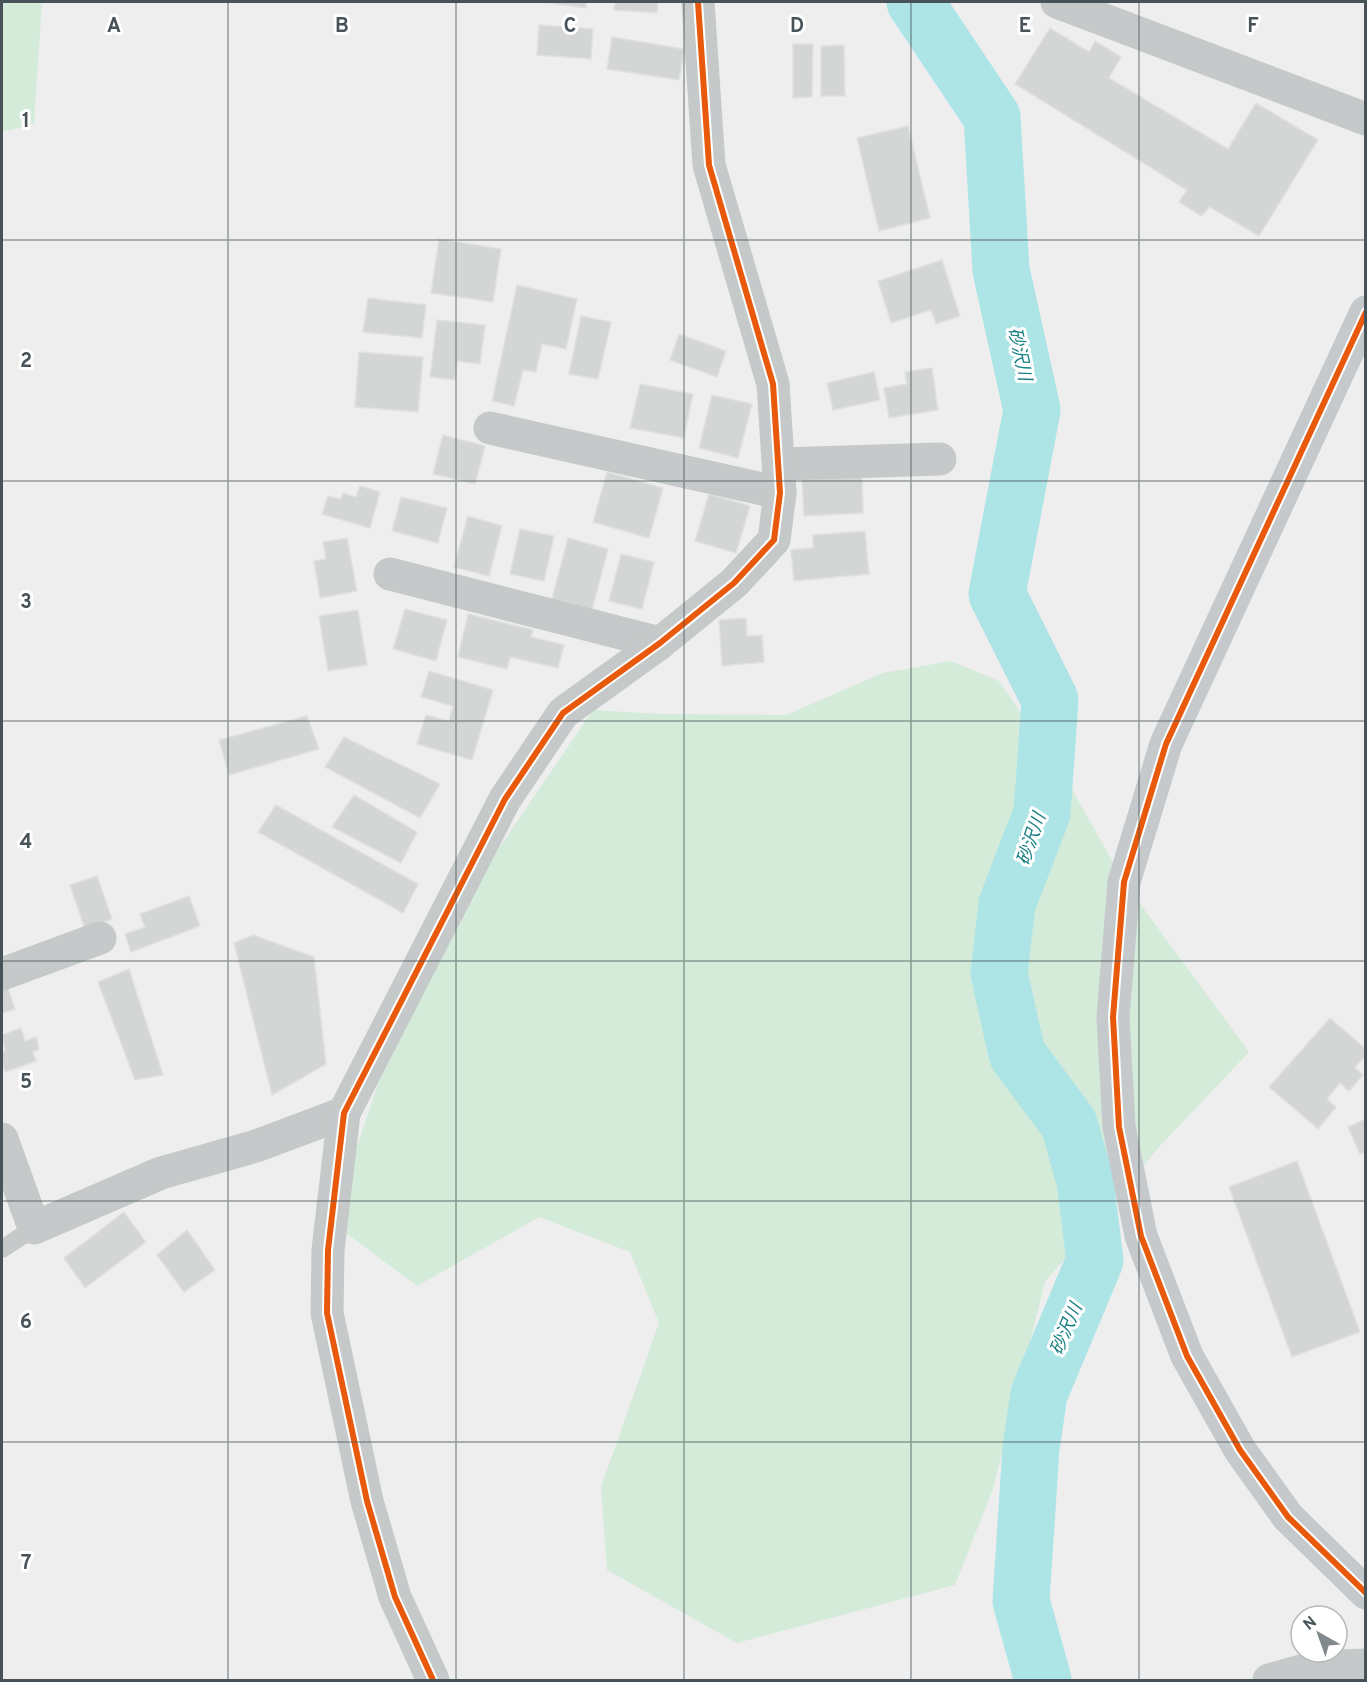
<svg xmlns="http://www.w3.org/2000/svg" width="1367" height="1682" font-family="Overpass,'Noto Sans JP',sans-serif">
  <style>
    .green { fill: #d4ebd9 }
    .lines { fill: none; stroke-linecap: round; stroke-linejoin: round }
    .river { stroke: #ade4e6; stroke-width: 57 }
    .building { fill: #d4d6d6; stroke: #dfe0e1; stroke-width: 1.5 }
    .lane { stroke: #c6c9c9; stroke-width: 18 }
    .street { stroke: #c6c9c9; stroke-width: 33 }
    .secondary { stroke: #c6c9cb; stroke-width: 33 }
    .cycleway-casing { stroke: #fff; stroke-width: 10 }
    .cycleway { stroke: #e8590c; stroke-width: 6 }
    .grid { fill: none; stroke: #475358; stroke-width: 1.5; stroke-opacity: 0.55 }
    .labels { text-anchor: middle; stroke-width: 6; stroke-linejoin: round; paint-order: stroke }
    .water-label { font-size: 18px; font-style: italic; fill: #1a8083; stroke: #fff }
    .grid-label { font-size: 20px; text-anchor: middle; font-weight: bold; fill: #475358; stroke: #fff; stroke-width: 6; stroke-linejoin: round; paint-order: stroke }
  </style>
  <rect width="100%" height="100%" fill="#eee"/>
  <g class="green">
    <polygon points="2,2 42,2 34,124 2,132"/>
    <polygon points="951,661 999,681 1068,782 1124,882 1249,1052 1160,1146 1045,1282 993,1489 955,1585 737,1643 607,1570 601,1487 659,1323 630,1252 539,1217 417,1286 331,1222 418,967 593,710 660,714 786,715 883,673"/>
  </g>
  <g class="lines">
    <polyline class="river" points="915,2 992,117 1001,270 1032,410 997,594 1050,700 1042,813 1007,904 999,973 1017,1054 1069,1124 1085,1181 1095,1260 1039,1394 1031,1448 1021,1601 1043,1680"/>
  </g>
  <g class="building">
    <polygon points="541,2 586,2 586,8"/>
    <polygon points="615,2 658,2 657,13 614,10"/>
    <polygon points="539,25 593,29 591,59 537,55"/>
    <polygon points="1050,28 1089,52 1095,41 1121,57 1109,78 1228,149 1256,103 1318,140 1259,236 1210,207 1201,216 1179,202 1187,190 1015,84"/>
    <polygon points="612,37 684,49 679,80 607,69"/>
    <polygon points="793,44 813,44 812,97 793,98"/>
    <polygon points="844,45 845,96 821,96 821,46"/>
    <polygon points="908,126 930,218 879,231 857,138"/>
    <polygon points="439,239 501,249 493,302 431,293"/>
    <polygon points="942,260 960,316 936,324 931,310 891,323 878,281"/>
    <polygon points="517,285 577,299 566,349 542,344 536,372 523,370 514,406 492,401"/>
    <polygon points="368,298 426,305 422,338 363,332"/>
    <polygon points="581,316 611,322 598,379 569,374"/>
    <polygon points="437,320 485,325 480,364 457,361 455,380 430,377"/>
    <polygon points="679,334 726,351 717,377 670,360"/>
    <polygon points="359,352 423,357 418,412 355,407"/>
    <polygon points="932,368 938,410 889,418 884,388 907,384 905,372"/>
    <polygon points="874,372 880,400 833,410 827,383"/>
    <polygon points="640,384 693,394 684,438 630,428"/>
    <polygon points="712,395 752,404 738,458 699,448"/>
    <polygon points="443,435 485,446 475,484 433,474"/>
    <polygon points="607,472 663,488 649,538 593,522"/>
    <polygon points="862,475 863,513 804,516 802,478"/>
    <polygon points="360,486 380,492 370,528 322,514 328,496 341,499 343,493 356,497"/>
    <polygon points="709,494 750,506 736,553 695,541"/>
    <polygon points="401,497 447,508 438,543 392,531"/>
    <polygon points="468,516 502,526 489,576 454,567"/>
    <polygon points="520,529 554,536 544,581 510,574"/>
    <polygon points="865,531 869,574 794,581 791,550 813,548 813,535"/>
    <polygon points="347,538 357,591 320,598 314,561 326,559 323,542"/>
    <polygon points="568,538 608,549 592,610 552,599"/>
    <polygon points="621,554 654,562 642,609 609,601"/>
    <polygon points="405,609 447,620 436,661 393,649"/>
    <polygon points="358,610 367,665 328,671 319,616"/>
    <polygon points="468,614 533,630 531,637 564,645 558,668 510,657 507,669 458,657"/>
    <polygon points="746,618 747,636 762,635 764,662 722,666 719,620"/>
    <polygon points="429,671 493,690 472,760 417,744 426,715 449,721 453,706 421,697"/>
    <polygon points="307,716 319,749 229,775 219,740"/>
    <polygon points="344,737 440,784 420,818 325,767"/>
    <polygon points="354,795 417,832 401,863 332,827"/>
    <polygon points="276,805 418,884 403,913 258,832"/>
    <polygon points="97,876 112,919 85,929 70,885"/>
    <polygon points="189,896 200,926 131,952 125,934 145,927 140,914"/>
    <polygon points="253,935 314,957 326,1064 272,1095 234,943"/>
    <polygon points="129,969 163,1075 135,1080 98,982"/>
    <polygon points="7,985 15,1009 2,1013 2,987"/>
    <polygon points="1330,1018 1366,1049 1366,1055 1355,1067 1363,1075 1349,1091 1340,1083 1327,1099 1336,1107 1318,1129 1269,1087"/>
    <polygon points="21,1028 25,1041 36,1037 39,1049 33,1052 36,1061 5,1072 2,1063 2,1052 5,1051 2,1035"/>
    <polygon points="1366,1119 1366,1152 1360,1154 1348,1127"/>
    <polygon points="1297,1161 1360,1332 1292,1357 1229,1187"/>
    <polygon points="124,1212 146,1242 85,1288 64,1258"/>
    <polygon points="187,1230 215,1270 184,1292 157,1255"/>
  </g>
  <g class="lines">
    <polyline class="lane" points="2,1249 34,1228"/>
    <g class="street">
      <polyline points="1057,2 1366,119"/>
      <polyline points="490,428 780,493"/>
      <polyline points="780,464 940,459"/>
      <polyline points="390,574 660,643"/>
      <polyline points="2,974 100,938"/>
      <polyline points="2,1139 34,1228 161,1173 256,1146 344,1113"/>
      <polyline points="433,1680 395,1597 367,1501 327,1313 328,1250 344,1113 505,799 563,713 660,643 734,583 774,540 780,493 773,384 709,165 698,2"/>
      <polyline points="1269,1680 1316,1667 1366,1665"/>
    </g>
    <polyline class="secondary" points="1366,312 1166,744 1124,882 1113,1017 1119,1127 1141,1236 1187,1356 1240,1450 1288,1517 1366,1593"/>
    <defs>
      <g id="cycleway">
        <polyline points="1366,312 1166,744 1124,882 1113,1017 1119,1127 1141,1236 1187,1356 1240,1450 1288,1517 1366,1593"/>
        <polyline points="433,1680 395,1597 367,1501 327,1313 328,1250 344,1113 505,799 563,713 660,643 734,583 774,540 780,493 773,384 709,165 698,2"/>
      </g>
    </defs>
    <use href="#cycleway" class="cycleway-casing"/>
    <use href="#cycleway" class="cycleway"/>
  </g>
  <path class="grid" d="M228,2V1680M456,2V1680M684,2V1680M911,2V1680M1139,2V1680M2,240H1366M2,481H1366M2,721H1366M2,961H1366M2,1201H1366M2,1442H1366"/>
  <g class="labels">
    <g class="water-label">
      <text transform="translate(1020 354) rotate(78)" y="6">砂沢川</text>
      <text transform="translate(1031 839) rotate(-71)" y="6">砂沢川</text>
      <text transform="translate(1066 1329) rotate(-67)" y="6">砂沢川</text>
    </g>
  </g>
  <g class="grid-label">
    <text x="114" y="32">A</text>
    <text x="342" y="32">B</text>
    <text x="570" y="32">C</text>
    <text x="797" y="32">D</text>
    <text x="1025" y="32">E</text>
    <text x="1253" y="32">F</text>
    <text x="26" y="127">1</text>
    <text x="26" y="367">2</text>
    <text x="26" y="608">3</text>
    <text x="26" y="848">4</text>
    <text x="26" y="1088">5</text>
    <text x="26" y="1328">6</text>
    <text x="26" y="1569">7</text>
  </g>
  <rect width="1367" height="1682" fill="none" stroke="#475358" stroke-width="6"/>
  <g transform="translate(1319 1634) rotate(320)"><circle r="28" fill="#ffffff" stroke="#b5babc" stroke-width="1.5"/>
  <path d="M0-4.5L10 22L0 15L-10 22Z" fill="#81898c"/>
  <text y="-9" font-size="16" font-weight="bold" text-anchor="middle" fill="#475358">N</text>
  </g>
</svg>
